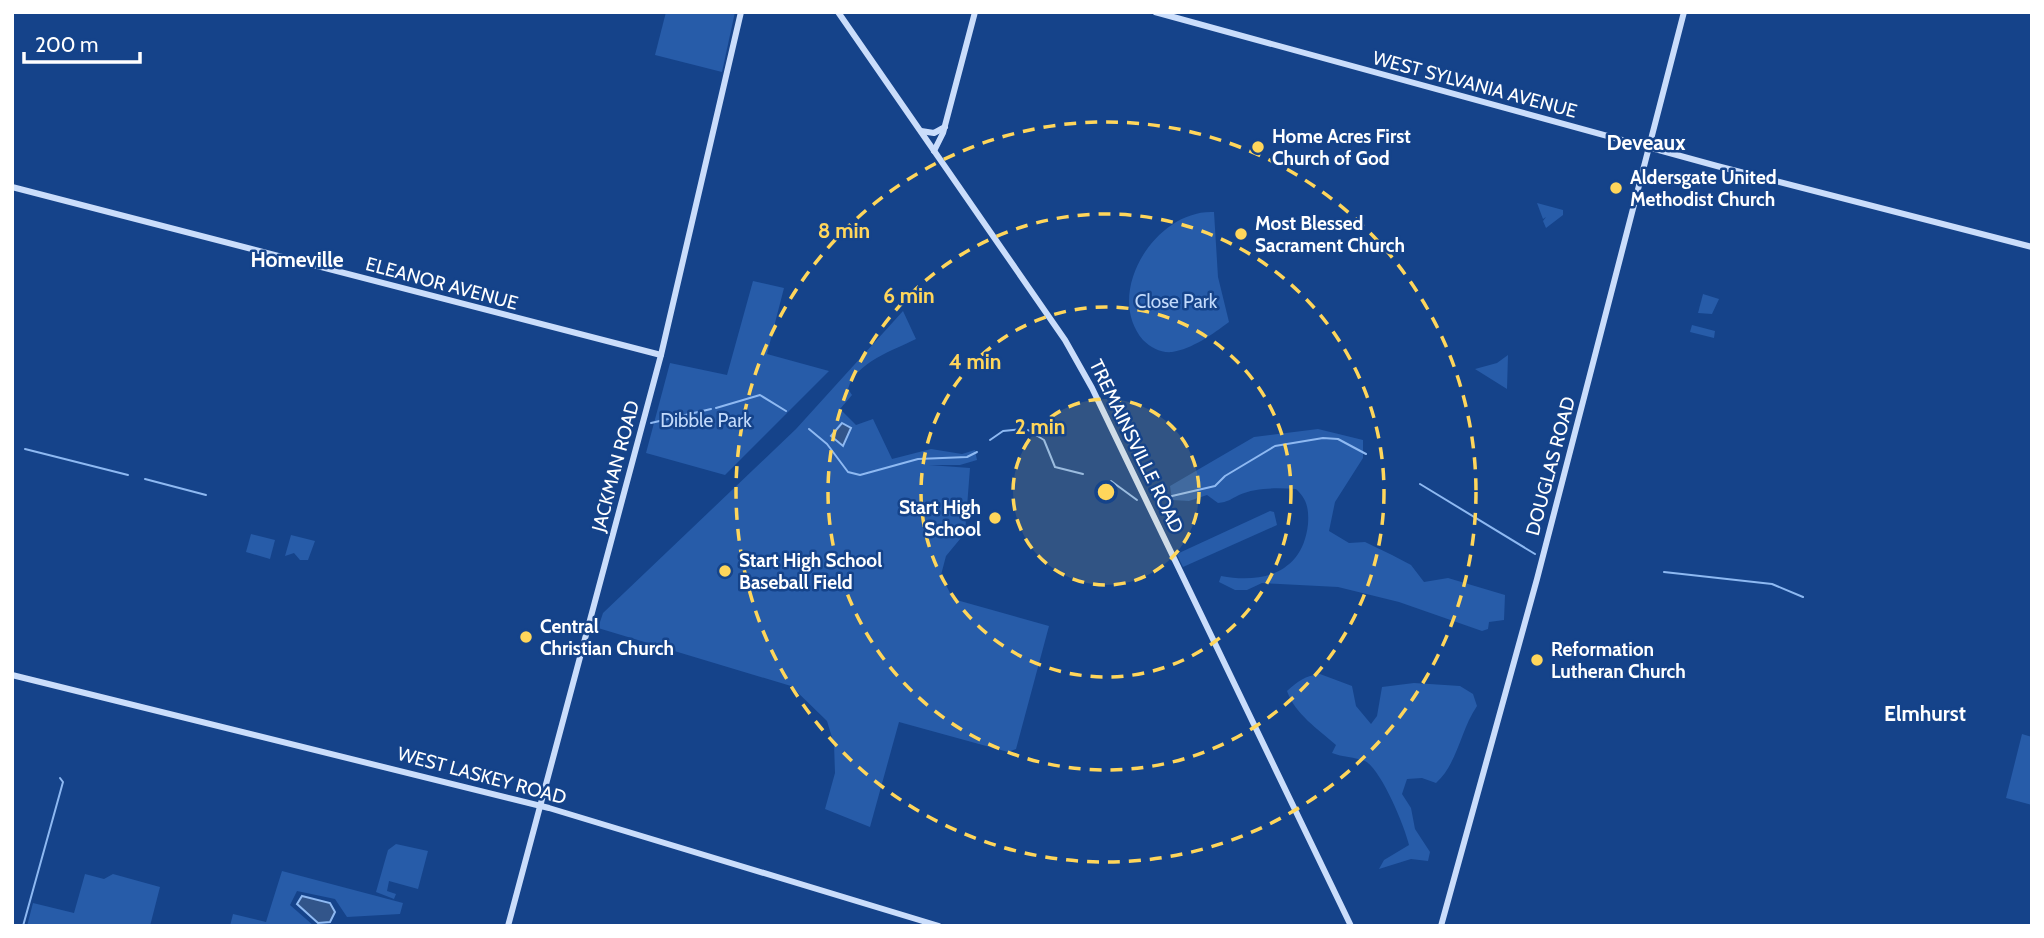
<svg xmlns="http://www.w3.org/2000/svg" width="2044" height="938" font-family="Cabin,sans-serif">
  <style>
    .green { fill: #275ca9 }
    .water { fill: #32558a; stroke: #8eb9f2; stroke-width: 2 }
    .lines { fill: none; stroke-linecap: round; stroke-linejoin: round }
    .stream { stroke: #8eb9f2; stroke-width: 2 }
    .secondary { stroke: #caddfb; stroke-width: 6 }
    .ring { fill: none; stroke: #ffd65b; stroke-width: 3.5; stroke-dasharray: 12 9 }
    .poi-dot { fill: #ffd65b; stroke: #15438a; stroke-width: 2.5 }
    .labels { text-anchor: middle; stroke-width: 5; stroke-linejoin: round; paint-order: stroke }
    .street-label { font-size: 19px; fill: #fff; stroke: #15438a }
    .poi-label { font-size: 19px; font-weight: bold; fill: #fff; stroke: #15438a; text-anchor: start }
    .park-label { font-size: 19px; fill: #c2dafb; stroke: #15438a }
    .neighbourhood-label { font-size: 21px; font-weight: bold; fill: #fff; stroke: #15438a }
    .centre { fill: #ffd65b; stroke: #15438a; stroke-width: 3.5 }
    .ring-label { font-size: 21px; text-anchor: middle; font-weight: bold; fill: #ffd65b; stroke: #15438a; stroke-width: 5; stroke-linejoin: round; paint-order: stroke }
  </style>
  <rect width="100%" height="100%" fill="#15438a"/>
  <g class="green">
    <polygon points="666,12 735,12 722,72 655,55"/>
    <polygon points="1537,203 1563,210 1563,215 1546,228 1543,221 1546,217 1543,219"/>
    <path d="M1214,212L1218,277L1229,322C1213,334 1192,349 1172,352C1161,353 1151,348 1143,340C1103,293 1156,209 1214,212Z"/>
    <polygon points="753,281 784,288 767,354 829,371 725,475 646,453 670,363 727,375"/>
    <polygon points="1703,294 1719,299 1712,314 1698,313"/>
    <path d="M903,311L916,339C894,350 856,362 848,389L852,395L840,409L856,425L873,419L892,459L931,449L962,454L975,450L977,460L960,465H929L970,468L965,533L946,556L941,575L953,599L1049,626L1016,749L1008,752L899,722L870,827L825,809L835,773L834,744L827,721L791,686L598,628L603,613L796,429Z"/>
    <polygon points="1692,325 1715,331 1714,338 1690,332"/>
    <polygon points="1508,355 1507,389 1475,369 1497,363"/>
    <path d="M1318,429L1363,440V458L1335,502L1329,531L1349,543L1365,542L1392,555L1411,565L1424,582L1448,578L1505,595L1504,620L1489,622L1488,629L1482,631L1399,602L1338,587L1262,583L1247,590H1235L1219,582L1221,576C1264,584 1303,572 1308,524C1309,509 1307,499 1296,489C1278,488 1256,487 1239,495C1231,499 1228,502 1218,503L1207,495L1189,501L1172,500L1170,486L1254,437Z"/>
    <polygon points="1270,511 1274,512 1277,525 1183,567 1177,555 1179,553"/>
    <polygon points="251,534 275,540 270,559 246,552"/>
    <polygon points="291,535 315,541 308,560 300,560 294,553 285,556"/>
    <path d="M1320,674L1352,686L1356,706L1371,724L1377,716L1382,687L1414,683L1460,686L1473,694L1477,706C1460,731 1458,763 1436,783L1422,778L1407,779L1402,794L1411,808L1415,829L1430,852L1428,861L1411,859L1379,869L1384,860L1409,845C1405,827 1381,769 1365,761C1355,757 1342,757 1332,753L1336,745C1318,729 1295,714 1287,691C1298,681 1305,676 1320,674Z"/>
    <polygon points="2022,734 2032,737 2032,805 2006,798"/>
    <polygon points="396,844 428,851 418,889 389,881 387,891 396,894 394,899 376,892 388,850"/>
    <polygon points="282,871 403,903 400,914 347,917 335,899 297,891 290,905 314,926 230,926 233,914 266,922"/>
    <polygon points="85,874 104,879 113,874 160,887 150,926 27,926 33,903 74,913"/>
  </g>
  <g class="water">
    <polygon points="842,423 851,428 843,446 831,436"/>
    <polygon points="302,896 330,903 335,912 330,922 318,923 297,904"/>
  </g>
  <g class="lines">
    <g class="stream">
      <polyline points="716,408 760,395 786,411"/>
      <polyline points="651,423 711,409"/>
      <polyline points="809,429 827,444 848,472 860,475 918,459 967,457 977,452"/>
      <polyline points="1028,430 1044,440 1055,467 1083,474"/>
      <polyline points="990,440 1003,431 1024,429"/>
      <polyline points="25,449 128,475"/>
      <polyline points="145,479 206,495"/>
      <polyline points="1111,481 1137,500"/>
      <polyline points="1420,484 1535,554"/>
      <polyline points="1172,496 1215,486 1225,476 1275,446 1323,438 1338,439 1366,454"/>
      <polyline points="1664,572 1772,584 1803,597"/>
      <polyline points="23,926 63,782 60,778"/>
    </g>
    <g class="secondary">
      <polyline points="838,12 1065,340 1092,388 1351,926"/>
      <polyline points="1155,12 1717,166 2032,247"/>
      <polyline points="921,131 934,133 945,127"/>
      <polyline points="934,151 943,133 975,12"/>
      <polyline points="12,187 661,355"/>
      <polyline points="12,675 549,808 939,926"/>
      <polyline points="508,926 661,355 741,12"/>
      <polyline points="1441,926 1537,579 1684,12"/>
    </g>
  </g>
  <circle cx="1106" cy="492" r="93" fill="#ffd65b" fill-opacity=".12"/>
  <g class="ring">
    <circle cx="1106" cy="492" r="93"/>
    <circle cx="1106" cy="492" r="185"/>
    <circle cx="1106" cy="492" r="278"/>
    <circle cx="1106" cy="492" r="370"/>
  </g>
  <g class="poi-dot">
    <circle cx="1258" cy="147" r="7"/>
    <circle cx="1616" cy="188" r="7"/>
    <circle cx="1241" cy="234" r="7"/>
    <circle cx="995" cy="518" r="7"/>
    <circle cx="725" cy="571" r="7"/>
    <circle cx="526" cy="637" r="7"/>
    <circle cx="1537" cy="660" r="7"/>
  </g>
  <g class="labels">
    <g class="street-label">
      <text transform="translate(1475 84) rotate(15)" y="7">WEST SYLVANIA AVENUE</text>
      <text transform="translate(442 283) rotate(15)" y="7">ELEANOR AVENUE</text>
      <text transform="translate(1137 446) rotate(64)" y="7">TREMAINSVILLE ROAD</text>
      <text transform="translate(615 466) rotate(-75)" y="7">JACKMAN ROAD</text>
      <text transform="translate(1550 466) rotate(-75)" y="7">DOUGLAS ROAD</text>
      <text transform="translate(482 775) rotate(15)" y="7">WEST LASKEY ROAD</text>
    </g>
    <g class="poi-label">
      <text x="1272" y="143">Home Acres First<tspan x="1272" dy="22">Church of God</tspan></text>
      <text x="1630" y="184">Aldersgate United<tspan x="1630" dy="22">Methodist Church</tspan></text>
      <text x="1255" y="230">Most Blessed<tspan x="1255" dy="22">Sacrament Church</tspan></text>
      <text x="981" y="514" text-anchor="end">Start High<tspan x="981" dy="22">School</tspan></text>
      <text x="739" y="567">Start High School<tspan x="739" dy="22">Baseball Field</tspan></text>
      <text x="540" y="633">Central<tspan x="540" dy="22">Christian Church</tspan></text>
      <text x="1551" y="656">Reformation<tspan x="1551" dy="22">Lutheran Church</tspan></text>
    </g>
    <g class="park-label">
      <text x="1176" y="308">Close Park</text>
      <text x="706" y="427">Dibble Park</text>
    </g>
    <g class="neighbourhood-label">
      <text x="1646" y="150">Deveaux</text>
      <text x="297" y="267">Homeville</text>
      <text x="1925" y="721">Elmhurst</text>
    </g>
  </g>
  <circle cx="1106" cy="492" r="10" class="centre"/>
  <g class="ring-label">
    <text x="844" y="238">8 min</text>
    <text x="909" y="303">6 min</text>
    <text x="975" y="369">4 min</text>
    <text x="1040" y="434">2 min</text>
  </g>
  <rect width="2044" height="938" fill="none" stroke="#ffffff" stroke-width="28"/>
  <path d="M24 52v10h116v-10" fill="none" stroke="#ffffff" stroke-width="3.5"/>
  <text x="35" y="52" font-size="21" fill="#ffffff" stroke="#15438a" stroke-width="5" paint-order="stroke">200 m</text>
</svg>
